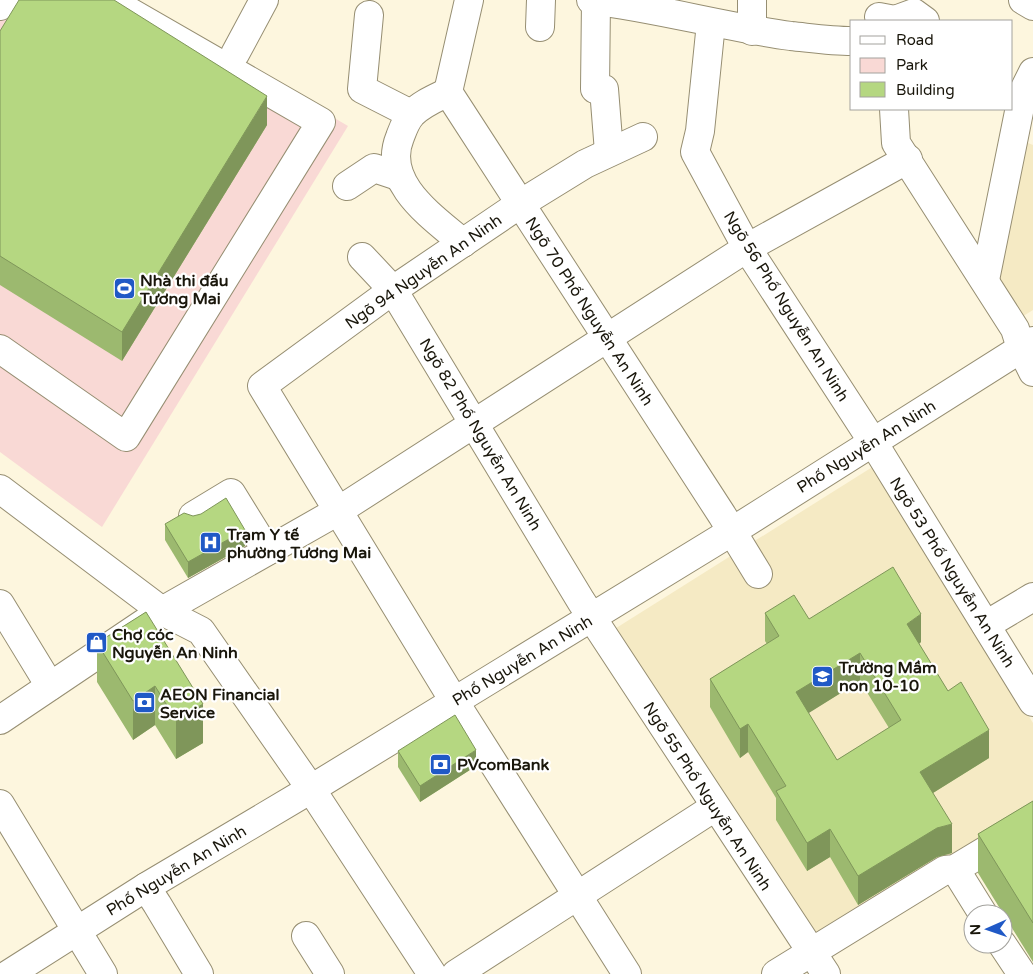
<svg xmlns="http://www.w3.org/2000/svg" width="1033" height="974" font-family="'Varela Round',sans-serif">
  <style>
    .built { fill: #f5eac4 }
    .green { fill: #f9d9d5 }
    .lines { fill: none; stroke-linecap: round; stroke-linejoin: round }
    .minor-casing { stroke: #968e72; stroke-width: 30 }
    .minor { stroke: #fff; stroke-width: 28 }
    .wall { fill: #9cb96f; fill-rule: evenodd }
    .shaded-wall { fill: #7f965a }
    .building { fill: #b5d781; stroke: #7f965a; fill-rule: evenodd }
    .labels { text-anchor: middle; stroke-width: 4.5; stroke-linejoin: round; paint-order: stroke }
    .street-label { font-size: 16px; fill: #19160b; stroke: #fff }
    .poi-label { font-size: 16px; font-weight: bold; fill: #19160b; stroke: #fff; text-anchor: start }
  </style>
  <rect width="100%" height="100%" fill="#fdf6de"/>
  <g class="built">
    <polygon points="1023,141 1033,145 1033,310 1017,320 992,280"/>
    <polygon points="874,466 1033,723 1033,806 808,946 613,630"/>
  </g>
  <polygon class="green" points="0,0 135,0 348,126 102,527 0,452"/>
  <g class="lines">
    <defs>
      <g id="minor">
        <path d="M591,0C658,8 724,27 791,36C811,38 831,41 852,41"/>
        <polyline points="1023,0 1033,6"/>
        <polyline points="596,1 595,89 604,89 609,152"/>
        <polyline points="0,6 5,0"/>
        <polyline points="369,15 362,89 411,114"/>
        <polyline points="879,17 895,20 914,13 925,21"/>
        <polyline points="711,23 700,131 695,152 747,248 873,442 1033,702"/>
        <polyline points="540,27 541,0"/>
        <polyline points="752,31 752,0"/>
        <polyline points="235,54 264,0"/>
        <polyline points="448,92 722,515 758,574"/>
        <path d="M448,92C436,98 421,104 412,114C406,120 403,129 400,137C381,183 433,217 463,243"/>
        <polyline points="448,92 469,0"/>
        <polyline points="894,109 896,143 1015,329 1021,348 1033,372"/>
        <polyline points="347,186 374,168 398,176"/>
        <polyline points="362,257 393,290 581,601 826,974"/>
        <polyline points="985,280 1023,92 1033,72"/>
        <polyline points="0,349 126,437 321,122 109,0"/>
        <polyline points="0,489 162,611 201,631 311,789 432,974"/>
        <polyline points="193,516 231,493 267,551"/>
        <polyline points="0,604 50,686"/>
        <polyline points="986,625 1033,597"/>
        <polyline points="0,720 162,611 338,511 747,248 908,159"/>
        <polyline points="0,804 103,974"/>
        <polyline points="955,869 983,914"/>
        <polyline points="146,887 157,904 199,974"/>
        <polyline points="306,936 330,974"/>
        <polyline points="1002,944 1022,974"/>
        <polyline points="9,974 146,887 311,789 731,532 1033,341"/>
        <polyline points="456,974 715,807"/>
        <polyline points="627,974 454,701 262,386 393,290 520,204 585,164 643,137"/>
        <polyline points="776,974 945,870 955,869 1033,822"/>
      </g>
    </defs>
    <use href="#minor" class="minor-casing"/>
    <use href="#minor" class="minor"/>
  </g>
  <g class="wall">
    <polygon points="0,31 267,125 122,361 0,285"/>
    <polygon points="165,524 245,546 188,578 165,540"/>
    <polygon points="146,612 203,743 176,759 155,725 133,740 97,682 97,643"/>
    <path d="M765,613L809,619L921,642L919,644L989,758L933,793L952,853L937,857L858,905L830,857L807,871L776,820V798L748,752L740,758L710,707V679L767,644L765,641ZM860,681L889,728L837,760L808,713Z"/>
    <polygon points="398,751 476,766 420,802 398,767"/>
    <polygon points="1033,801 1033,962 978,873 978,834"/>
  </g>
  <g class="shaded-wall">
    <polygon points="267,96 267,125 122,361 122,332"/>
    <polygon points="245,530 245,546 188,578 188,562"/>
    <polygon points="921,614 921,642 907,652 907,624"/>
    <polygon points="860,653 860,681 796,721 796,692"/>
    <polygon points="155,686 155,725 133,740 133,701"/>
    <polygon points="203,704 203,743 176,759 176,720"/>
    <polygon points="748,724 748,752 740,758 740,729"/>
    <polygon points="989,730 989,758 920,801 920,772"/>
    <polygon points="476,750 476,766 420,802 420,786"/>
    <polygon points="952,824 952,853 937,857 858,905 858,876 937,828"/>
    <polygon points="830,829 830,857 807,871 807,843"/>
  </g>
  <g class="building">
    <polygon points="19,0 114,0 267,96 122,332 0,256 0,31"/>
    <polygon points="226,498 245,530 188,562 165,524 184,513 193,516 201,514"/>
    <path d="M893,567L921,614L907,624L948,691L961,682L989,730L920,772L952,824L937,828L858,876L830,829L807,843L776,791L786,786L748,724L740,729L710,679L779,636L765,613L794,595L809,619ZM860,653L901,720L837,760L796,692Z"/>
    <polygon points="146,612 203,704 176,720 155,686 133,701 97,643"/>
    <polygon points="455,715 476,750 420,786 398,751"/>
    <polygon points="1033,801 1033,923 978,834"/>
  </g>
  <defs>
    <symbol id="stadium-square" viewBox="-11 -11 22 22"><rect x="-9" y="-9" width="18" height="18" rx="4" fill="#2059c6" stroke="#fff"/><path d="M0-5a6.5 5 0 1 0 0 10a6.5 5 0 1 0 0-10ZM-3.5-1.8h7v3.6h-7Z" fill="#fff"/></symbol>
    <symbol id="hospital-square" viewBox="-11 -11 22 22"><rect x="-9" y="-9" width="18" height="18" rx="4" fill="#2059c6" stroke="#fff"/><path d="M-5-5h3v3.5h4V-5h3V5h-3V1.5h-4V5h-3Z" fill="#fff"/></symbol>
    <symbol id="shop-square" viewBox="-11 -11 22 22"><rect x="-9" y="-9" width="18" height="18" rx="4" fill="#2059c6" stroke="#fff"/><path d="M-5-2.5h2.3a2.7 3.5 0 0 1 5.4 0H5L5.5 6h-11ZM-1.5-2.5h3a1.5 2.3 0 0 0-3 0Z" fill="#fff"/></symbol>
    <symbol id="school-square" viewBox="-11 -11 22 22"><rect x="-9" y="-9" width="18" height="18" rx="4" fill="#2059c6" stroke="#fff"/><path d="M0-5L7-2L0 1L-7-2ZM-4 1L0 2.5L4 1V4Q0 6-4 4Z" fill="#fff"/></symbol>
    <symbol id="bank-square" viewBox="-11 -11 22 22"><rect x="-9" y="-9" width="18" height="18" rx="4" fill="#2059c6" stroke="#fff"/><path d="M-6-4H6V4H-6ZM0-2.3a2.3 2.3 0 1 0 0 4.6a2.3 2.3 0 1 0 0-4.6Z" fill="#fff"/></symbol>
  </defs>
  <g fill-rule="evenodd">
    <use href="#stadium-square" x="112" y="276" width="25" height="25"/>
    <use href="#hospital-square" x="198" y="530" width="25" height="25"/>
    <use href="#shop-square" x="84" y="630" width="25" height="25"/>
    <use href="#school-square" x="810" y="664" width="25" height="25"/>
    <use href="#bank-square" x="132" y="690" width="25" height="25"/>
    <use href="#bank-square" x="428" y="752" width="25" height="25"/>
  </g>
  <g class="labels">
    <g class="street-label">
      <text transform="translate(423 271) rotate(-35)" y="6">Ngõ 94 Nguyễn An Ninh</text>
      <text transform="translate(787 306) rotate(58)" y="6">Ngõ 56 Phố Nguyễn An Ninh</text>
      <text transform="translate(590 311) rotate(57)" y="6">Ngõ 70 Phố Nguyễn An Ninh</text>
      <text transform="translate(481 434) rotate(59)" y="6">Ngõ 82 Phố Nguyễn An Ninh</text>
      <text transform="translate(866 446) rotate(-32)" y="6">Phố Nguyễn An Ninh</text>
      <text transform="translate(953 572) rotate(58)" y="6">Ngõ 53 Phố Nguyễn An Ninh</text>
      <text transform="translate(522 660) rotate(-31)" y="6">Phố Nguyễn An Ninh</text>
      <text transform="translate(708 796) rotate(57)" y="6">Ngõ 55 Phố Nguyễn An Ninh</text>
      <text transform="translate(176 870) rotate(-31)" y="6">Phố Nguyễn An Ninh</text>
    </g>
    <g class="poi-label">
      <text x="140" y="286">Nhà thi đấu<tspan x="140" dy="18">Tương Mai</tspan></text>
      <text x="227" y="540">Trạm Y tế<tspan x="227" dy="18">phường Tương Mai</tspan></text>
      <text x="112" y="640">Chợ cóc<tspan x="112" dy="18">Nguyễn An Ninh</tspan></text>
      <text x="839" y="673">Trường Mầm<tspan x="839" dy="18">non 10-10</tspan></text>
      <text x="160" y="700">AEON Financial<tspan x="160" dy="18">Service</tspan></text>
      <text x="457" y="770">PVcomBank</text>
    </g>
  </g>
  <rect x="850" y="20" width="162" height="90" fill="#ffffff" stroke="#a3a29d"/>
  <rect x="860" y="36" width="25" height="8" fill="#ffffff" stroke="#a3a29d"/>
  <text x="896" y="45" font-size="15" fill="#19160b">Road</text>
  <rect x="860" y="58" width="25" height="15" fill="#f9d9d5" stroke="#a3a29d"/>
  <text x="896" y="70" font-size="15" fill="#19160b">Park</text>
  <rect x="860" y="82" width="25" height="15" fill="#b5d781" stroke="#a3a29d"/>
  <text x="896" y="95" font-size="15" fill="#19160b">Building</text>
  <g transform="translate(988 929) rotate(268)"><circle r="24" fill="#ffffff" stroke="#a3a29d"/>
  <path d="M0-4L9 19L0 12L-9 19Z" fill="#2059c6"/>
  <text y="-8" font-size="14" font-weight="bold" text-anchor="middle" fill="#19160b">N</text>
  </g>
</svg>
